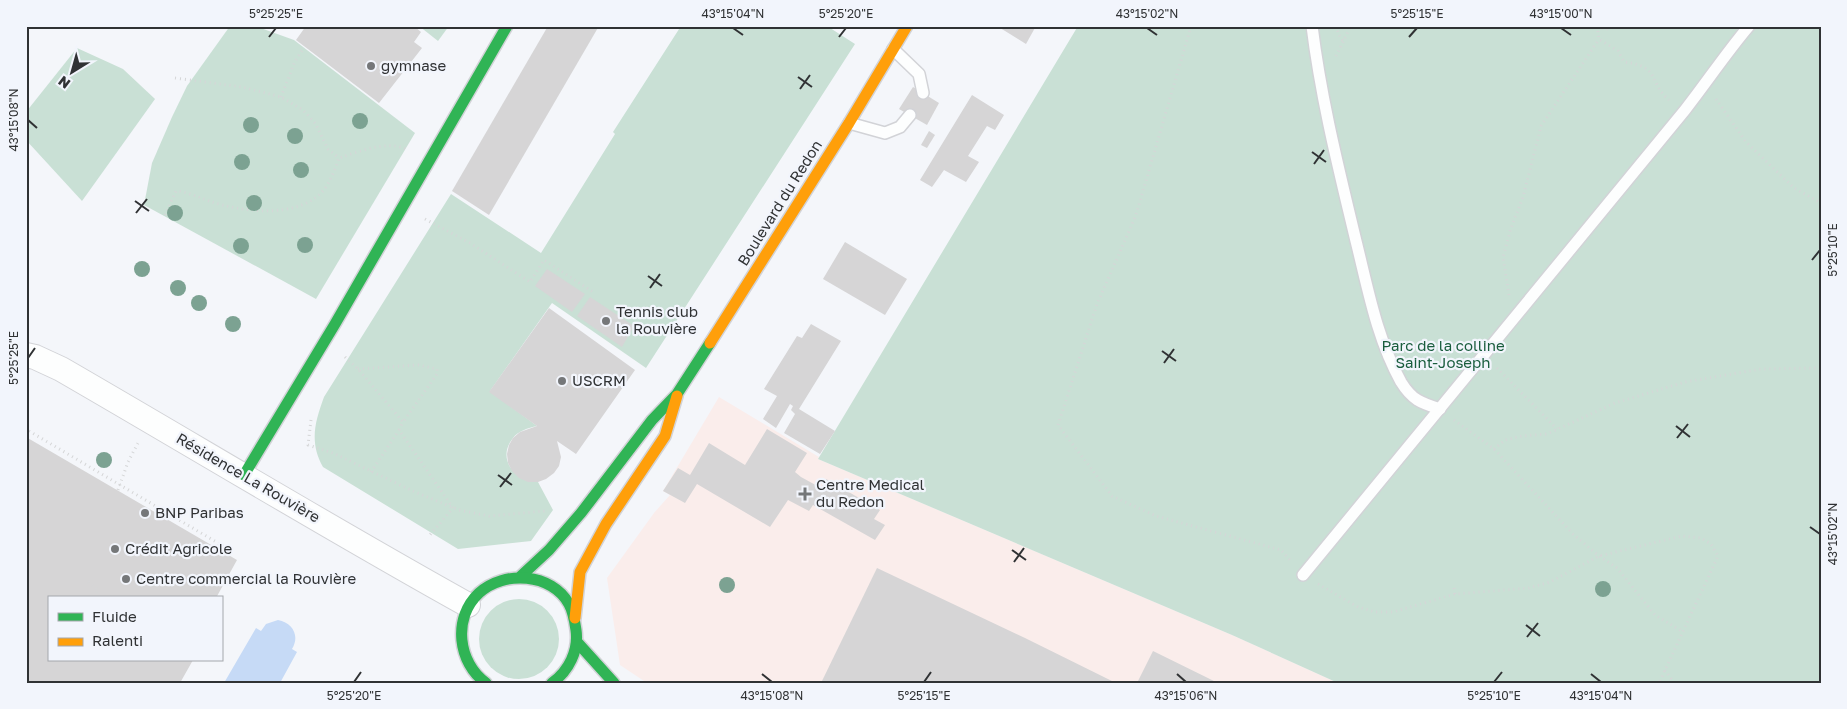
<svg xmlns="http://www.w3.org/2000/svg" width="1847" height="709" font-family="'Golos Text',sans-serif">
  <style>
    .commercial { fill: #faedeb }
    .green { fill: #c9e0d5 }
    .water { fill: #c6daf6 }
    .building { fill: #d6d5d6 }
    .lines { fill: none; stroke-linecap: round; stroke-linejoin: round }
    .lane-casing { stroke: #d2d3d7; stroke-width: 14 }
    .street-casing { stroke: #d2d3d7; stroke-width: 26 }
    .fast-casing { stroke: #d2d3d7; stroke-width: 14 }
    .slow-casing { stroke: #d2d3d7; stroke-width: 14 }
    .path { stroke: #d5d6d7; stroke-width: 3; stroke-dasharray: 1 4; stroke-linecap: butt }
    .lane { stroke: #fdfefe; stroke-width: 11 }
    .street { stroke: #fdfefe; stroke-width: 24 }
    .fast { stroke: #30b455; stroke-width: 11 }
    .slow { stroke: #ff9f0a; stroke-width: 11 }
    .tree { fill: #7ca292 }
    .ticks { fill: none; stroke: #303234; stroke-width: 2 }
    .poi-dot { fill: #757779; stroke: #f2f5fc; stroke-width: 2 }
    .labels { text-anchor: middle; stroke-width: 4.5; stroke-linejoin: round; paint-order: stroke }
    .poi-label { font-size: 15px; fill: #303234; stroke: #f2f5fc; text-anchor: start }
    .street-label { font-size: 15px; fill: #303234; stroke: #f2f5fc }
    .park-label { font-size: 15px; fill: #195d3d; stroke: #f2f5fc }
    .neatline { fill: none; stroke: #303234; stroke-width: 2 }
    .ticks-label { font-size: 12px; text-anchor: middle; fill: #303234 }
  </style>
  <rect width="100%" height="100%" fill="#f4f6fa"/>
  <polygon class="commercial" points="719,397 819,457 818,459 1232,635 1338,683 647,683 620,665 607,578 654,513 670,495 663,491"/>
  <g class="green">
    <polygon points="230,26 255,26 294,40 415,133 316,299 144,205 152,163 172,117 187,86"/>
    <polygon points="419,26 449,26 438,41"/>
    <path d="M681,26H827L855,44L646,368L552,303L490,391L537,426C528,428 518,431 513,438C496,459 515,481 538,482L553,510L531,541L458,549L323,467C309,442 315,422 324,397L451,194L541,253L615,134L613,132Z"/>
    <polygon points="1078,26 1821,26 1821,683 1338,683 1232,635 818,459"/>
    <polygon points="77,48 123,69 155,99 82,201 26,140 26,112"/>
    <circle cx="519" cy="639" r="40"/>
  </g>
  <path class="water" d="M278,620C293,623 300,636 292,649L297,652L280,683H224L256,628L261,631L266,624Z"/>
  <g class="building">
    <polygon points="306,26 414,26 421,32 414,42 422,48 379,103 296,40"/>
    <polygon points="548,26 599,26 489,215 452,191"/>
    <polygon points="997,26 1036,26 1026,44"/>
    <polygon points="913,87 939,103 927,125 899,109"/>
    <polygon points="972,95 1004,115 995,130 987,126 968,156 979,162 966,182 944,170 932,187 920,180"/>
    <polygon points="929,131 935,135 927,148 921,145"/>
    <polygon points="845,242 907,279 885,315 823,279"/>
    <polygon points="547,269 585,294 572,312 535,286"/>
    <polygon points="590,297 634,326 622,347 577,316"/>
    <polygon points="549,308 635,370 576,454 557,441 561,457 559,466 554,473 546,479 538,482 528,482 519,478 512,471 508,463 507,454 509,445 513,438 520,432 537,426 489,392"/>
    <polygon points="811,324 841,341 799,409 835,431 820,454 784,433 795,414 791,410 793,406 790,404 776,428 763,419 777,396 764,389 797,336 802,338"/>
    <polygon points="767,429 807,453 795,472 801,477 821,488 826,479 880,510 874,519 885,525 875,540 813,505 809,511 788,500 770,527 697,484 685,503 663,491 678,468 690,475 709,443 745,465"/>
    <polygon points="26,437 237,560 216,598 49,598 49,660 193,660 180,683 26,683"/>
    <polygon points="877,568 1025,638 1116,683 821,683"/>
    <polygon points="1153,651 1218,683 1137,683"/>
  </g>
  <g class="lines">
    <defs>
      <g id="lane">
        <path d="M1312,26C1321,99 1339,170 1356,241C1368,289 1377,339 1401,382C1412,400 1421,403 1440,409"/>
        <polyline points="893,49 919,74 923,93"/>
        <polyline points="849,123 885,133 900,127 910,115"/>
        <path d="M1303,575L1685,110C1707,82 1726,53 1749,26"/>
      </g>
      <path id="street" d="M26,355L35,357L61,369C196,447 331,529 468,605"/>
      <g id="fast">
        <polyline points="244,475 335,324 507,26"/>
        <polyline points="521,576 549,550 581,513 652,420 677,394 710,343"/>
        <polyline points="577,642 614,683"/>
        <path d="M486,683C458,663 452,618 479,593C504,570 552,573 569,604C573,611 575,623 576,630C579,650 569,671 552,683"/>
      </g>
      <g id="slow">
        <polyline points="710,343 849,123 907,26"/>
        <polyline points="575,618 580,572 606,524 665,436 677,396"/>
      </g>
    </defs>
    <use href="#lane" class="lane-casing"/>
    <use href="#street" class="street-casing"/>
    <use href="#fast" class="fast-casing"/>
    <use href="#slow" class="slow-casing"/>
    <g class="path">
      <polyline points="1191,26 1136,215 1097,304 1058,425 1112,496 1156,516 1281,550 1291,561"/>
      <polyline points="1336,26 1339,35 1344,42"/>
      <path d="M1597,26L1599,39L1618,51L1624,62C1662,67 1647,81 1669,100"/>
      <polyline points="1598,26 1599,28 1608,29 1610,26"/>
      <polyline points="1336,56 1351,26"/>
      <polyline points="175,78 242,87 281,97 303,110 315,123 328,149 339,158"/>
      <polyline points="281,97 295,61 304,48"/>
      <polyline points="1716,99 1746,142 1794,188 1821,203"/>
      <path d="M165,215L176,191C188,192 198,197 209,201C241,212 296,219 322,192C330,183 335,169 339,158C358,152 386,140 406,149"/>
      <polyline points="425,219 470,243 530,282 544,260 593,292"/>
      <polyline points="1509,295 1503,257 1511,228 1523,197 1541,126 1599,39"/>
      <polyline points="345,357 358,369 403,422 399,430 453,508 429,536"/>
      <polyline points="1497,368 1557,429"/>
      <polyline points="358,369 418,365 437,369 437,374 403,422"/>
      <polyline points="311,420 308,445 333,453 415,492 459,510 489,516 545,511"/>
      <polyline points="1454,420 1494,449 1573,534 1599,556 1617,568 1655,615 1683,632"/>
      <polyline points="29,431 223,546 221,550"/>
      <polyline points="1494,449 1505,440 1522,436 1547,434 1615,403 1685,382 1761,369 1821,368"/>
      <polyline points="371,472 399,430"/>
      <polyline points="118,490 128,462 138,443"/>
      <polyline points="88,582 98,590 93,598"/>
      <polyline points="1318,584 1358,607 1375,612 1393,612 1455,594 1529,588 1550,582 1599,556 1682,536 1701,538 1711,544 1718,556 1659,683"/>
      <polyline points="1454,588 1455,594"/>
      <polyline points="1665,670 1674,683"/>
    </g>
    <use href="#lane" class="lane"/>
    <use href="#street" class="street"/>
    <use href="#fast" class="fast"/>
    <use href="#slow" class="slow"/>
  </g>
  <g class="tree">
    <circle cx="360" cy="121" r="8"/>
    <circle cx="251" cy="125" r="8"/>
    <circle cx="295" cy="136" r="8"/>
    <circle cx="242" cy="162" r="8"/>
    <circle cx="301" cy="170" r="8"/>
    <circle cx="254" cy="203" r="8"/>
    <circle cx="175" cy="213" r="8"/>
    <circle cx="305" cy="245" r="8"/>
    <circle cx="241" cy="246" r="8"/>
    <circle cx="142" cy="269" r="8"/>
    <circle cx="178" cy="288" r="8"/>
    <circle cx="199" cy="303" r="8"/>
    <circle cx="233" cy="324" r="8"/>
    <circle cx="104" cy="460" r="8"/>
    <circle cx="727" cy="585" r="8"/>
    <circle cx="1603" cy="589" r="8"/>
  </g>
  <path class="ticks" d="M733,28L743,35M1147,28L1157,35M1561,28L1571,35M269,37L276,28M839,37L846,28M1409,37L1417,28M798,77L812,87M800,89L810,75M28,120L37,128M1312,152L1326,162M1314,164L1324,150M135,201L149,211M136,213L147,199M1812,260L1820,250M648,276L662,286M650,288L660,274M1162,351L1176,361M28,358L35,348M1164,363L1174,349M1676,426L1690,437M1677,438L1688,424M498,475L512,485M500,487L511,473M1810,527L1820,534M1012,550L1026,560M1014,562L1024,548M1526,625L1540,636M1527,637L1538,623M762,674L772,682M1177,674L1186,682M1591,674L1601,682M354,682L361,672M924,682L931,672M1494,682L1502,672"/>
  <g class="poi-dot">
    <circle cx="371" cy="66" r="5"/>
    <circle cx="606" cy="321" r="5"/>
    <circle cx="562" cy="381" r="5"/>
    <path d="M802.5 486.5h5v5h5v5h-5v5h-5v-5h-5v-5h5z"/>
    <circle cx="145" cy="513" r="5"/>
    <circle cx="115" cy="549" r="5"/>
    <circle cx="126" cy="579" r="5"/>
  </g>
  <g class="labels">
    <g class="poi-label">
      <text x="381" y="71">gymnase</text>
      <text x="616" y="317">Tennis club<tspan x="616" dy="17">la Rouvière</tspan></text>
      <text x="572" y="386">USCRM</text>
      <text x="816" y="490">Centre Medical<tspan x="816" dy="17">du Redon</tspan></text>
      <text x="155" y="518">BNP Paribas</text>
      <text x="125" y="554">Crédit Agricole</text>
      <text x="136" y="584">Centre commercial la Rouvière</text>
    </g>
    <g class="street-label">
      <text transform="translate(780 203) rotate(-58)" y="5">Boulevard du Redon</text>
      <text transform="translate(248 478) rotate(30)" y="5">Résidence La Rouvière</text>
    </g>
    <g class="park-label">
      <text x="1443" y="351">Parc de la colline<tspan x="1443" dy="17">Saint-Joseph</tspan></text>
    </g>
  </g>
  <rect width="1847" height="709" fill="none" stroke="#f2f5fc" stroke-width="55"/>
  <rect x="48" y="596" width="175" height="65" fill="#f2f5fc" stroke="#a4a7ac"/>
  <rect x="58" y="613" width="25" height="8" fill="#30b455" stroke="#a4a7ac"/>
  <text x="92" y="622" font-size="15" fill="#303234">Fluide</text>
  <rect x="58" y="638" width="25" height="8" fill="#ff9f0a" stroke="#a4a7ac"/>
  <text x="92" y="646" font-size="15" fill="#303234">Ralenti</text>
  <g transform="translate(72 72) rotate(217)" stroke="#f2f5fc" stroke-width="4" paint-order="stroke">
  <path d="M0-4L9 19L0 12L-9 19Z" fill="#303234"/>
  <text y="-8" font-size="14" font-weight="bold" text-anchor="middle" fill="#303234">N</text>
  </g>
  <rect x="28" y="28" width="1792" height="654" class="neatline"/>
  <g class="ticks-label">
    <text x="276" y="18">5°25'25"E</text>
    <text x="733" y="18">43°15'04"N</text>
    <text x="846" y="18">5°25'20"E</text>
    <text x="1147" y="18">43°15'02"N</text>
    <text x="1417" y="18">5°25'15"E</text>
    <text x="1561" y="18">43°15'00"N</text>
    <text transform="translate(14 120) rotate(-90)" y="4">43°15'08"N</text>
    <text transform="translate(1833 250) rotate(-90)" y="4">5°25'10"E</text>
    <text transform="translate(14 358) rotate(-90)" y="4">5°25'25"E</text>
    <text transform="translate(1833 534) rotate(-90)" y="4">43°15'02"N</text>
    <text x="354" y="700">5°25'20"E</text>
    <text x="772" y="700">43°15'08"N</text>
    <text x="924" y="700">5°25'15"E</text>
    <text x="1186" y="700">43°15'06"N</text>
    <text x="1494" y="700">5°25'10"E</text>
    <text x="1601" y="700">43°15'04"N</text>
  </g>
</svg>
